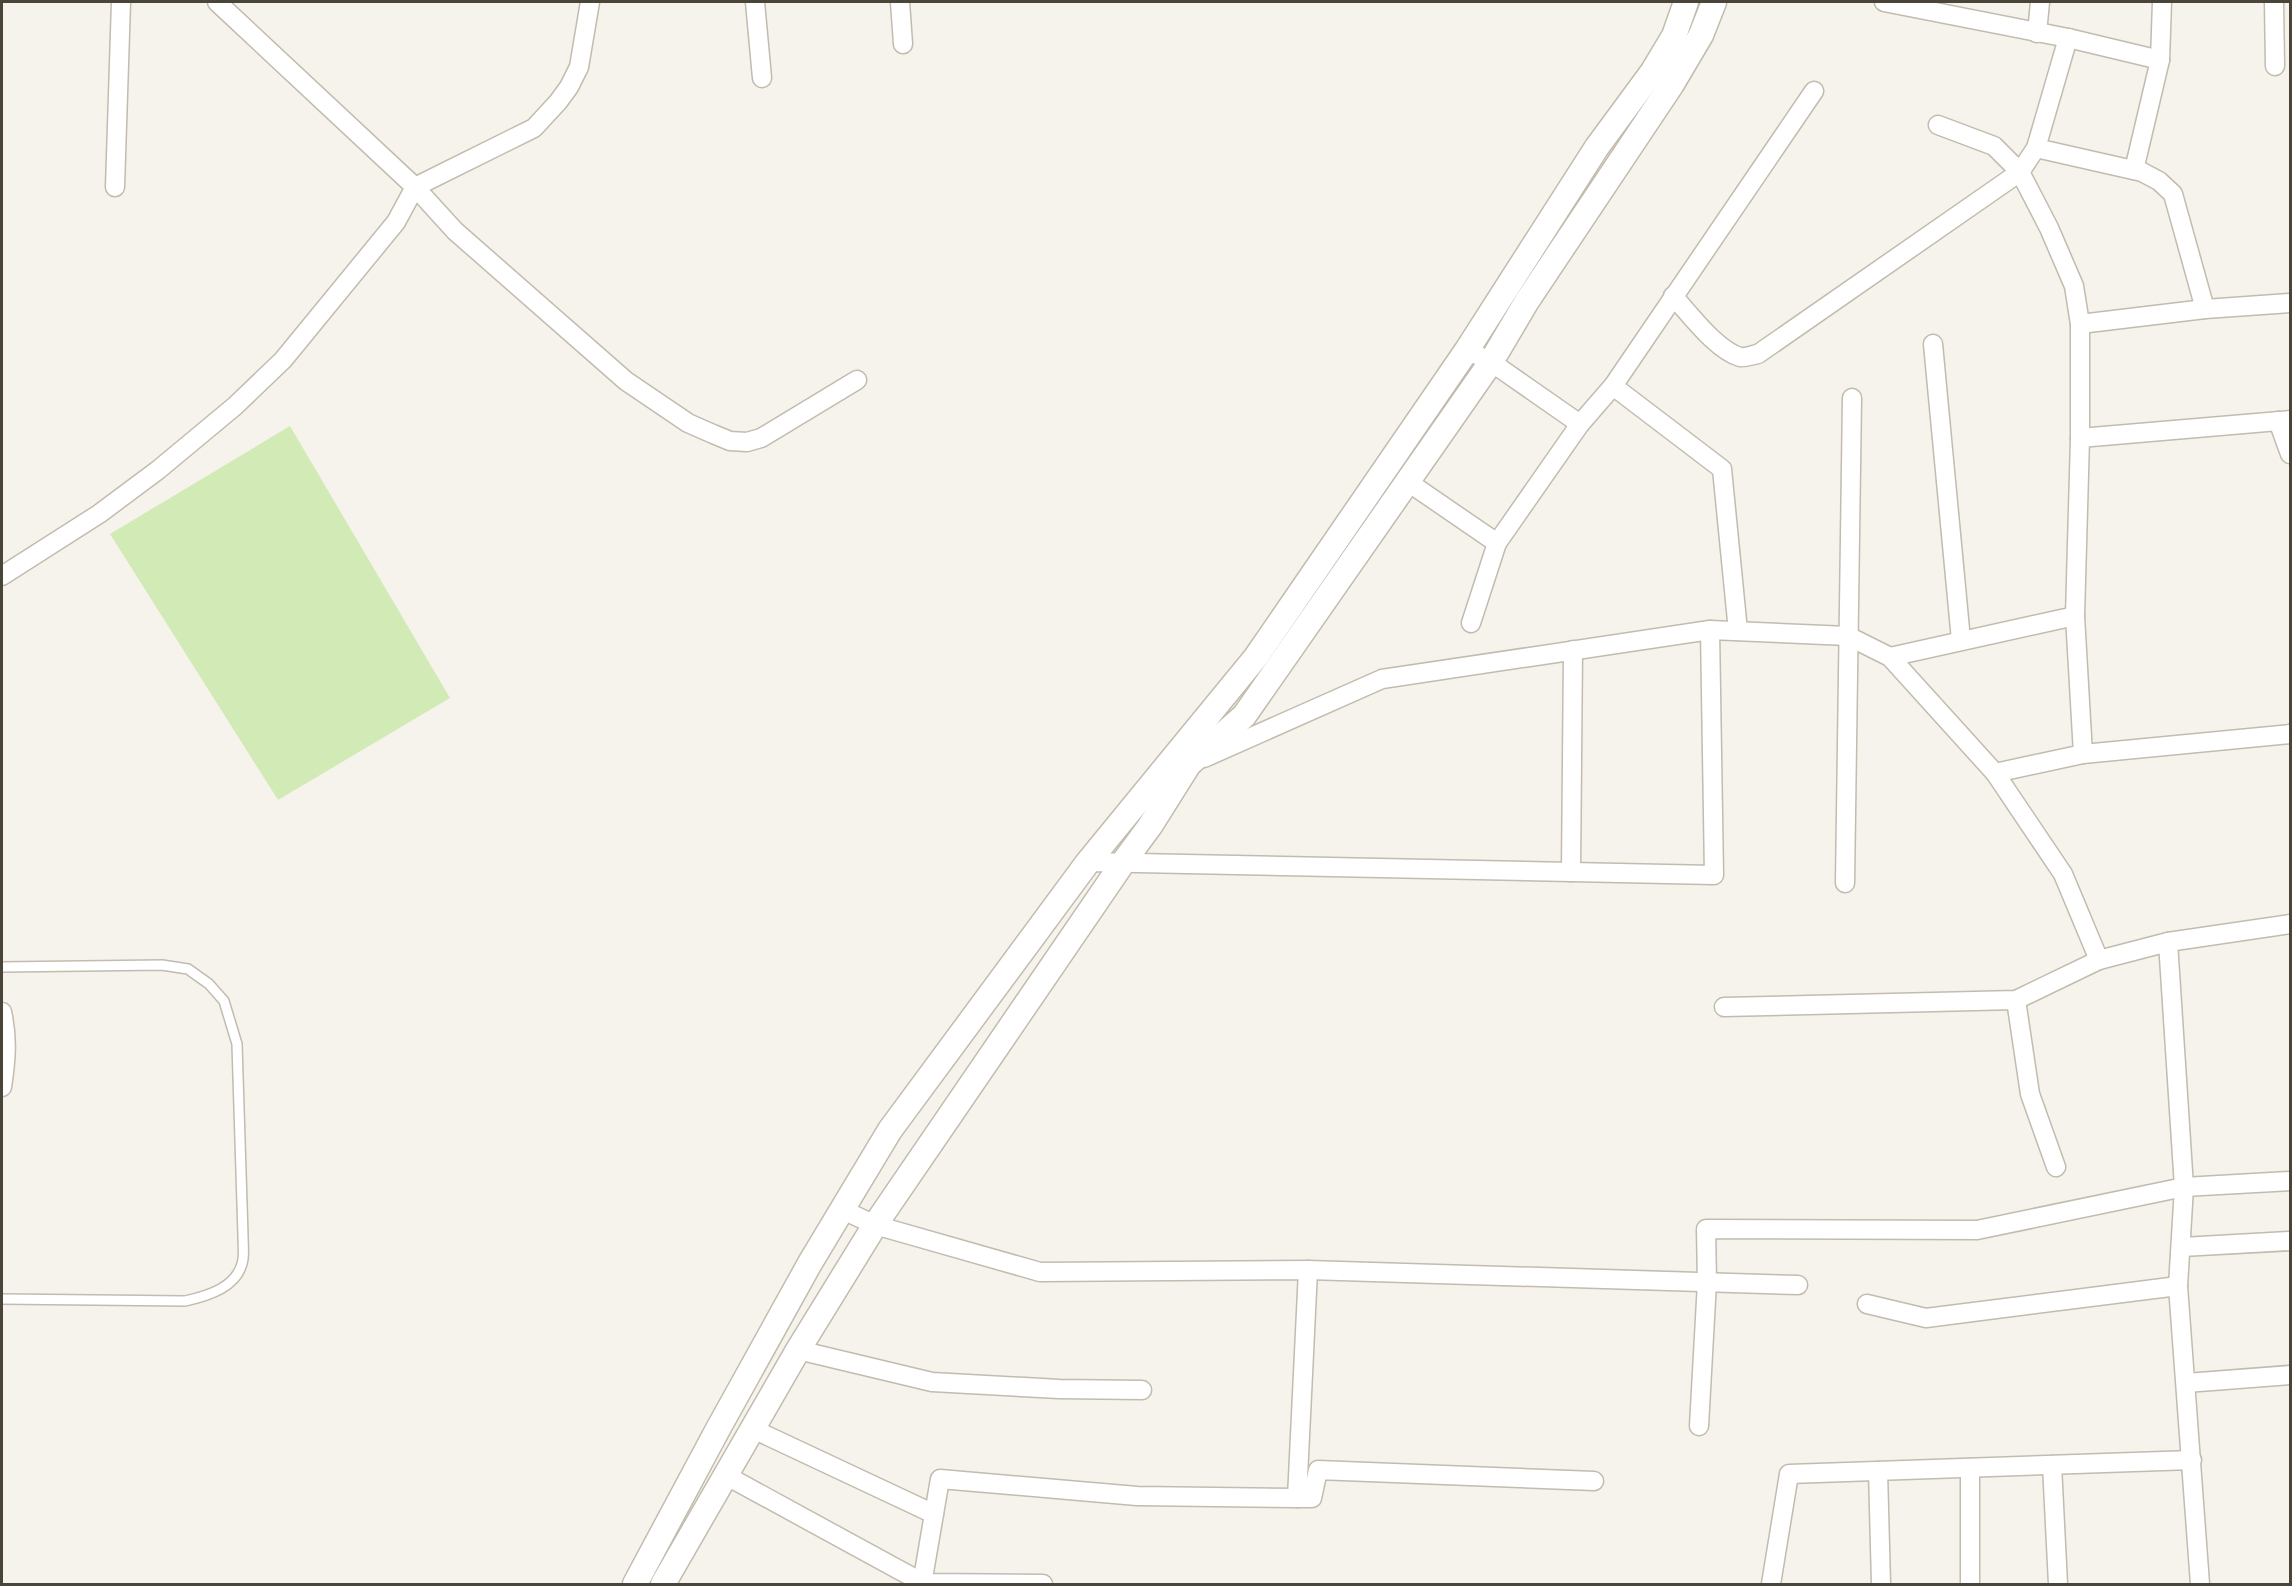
<svg xmlns="http://www.w3.org/2000/svg" width="2292" height="1586" font-family="'Open Sans',sans-serif">
  <style>
    .green { fill: #d2eab5 }
    .lines { fill: none; stroke-linecap: round; stroke-linejoin: round }
    .service-casing { stroke: #c2bbae; stroke-width: 12 }
    .minor-casing { stroke: #c2bbae; stroke-width: 21 }
    .tertiary-casing { stroke: #c2bbae; stroke-width: 27 }
    .service { stroke: #fff; stroke-width: 9 }
    .minor { stroke: #fff; stroke-width: 18 }
    .tertiary { stroke: #fff; stroke-width: 24 }
  </style>
  <rect width="100%" height="100%" fill="#f6f3ec"/>
  <polygon class="green" points="290,426 450,698 278,800 110,534"/>
  <g class="lines">
    <defs>
      <path id="service" d="M2,967L162,965L188,969L209,984L224,1001L237,1044L243,1236C243,1243 244,1252 243,1259C239,1287 208,1296 185,1301L2,1299"/>
      <g id="minor">
        <polyline points="217,2 415,187 455,231 626,381 688,423 713,434 730,441 747,442 761,438 857,380"/>
        <polyline points="755,2 762,78"/>
        <polyline points="900,2 903,44"/>
        <polyline points="1884,2 2068,38 2160,60"/>
        <polyline points="2274,2 2275,66"/>
        <polyline points="2037,33 2040,2"/>
        <polyline points="1938,125 1994,146 2020,172 2049,228 2074,286 2080,324 2080,438 2075,616 2083,754"/>
        <polyline points="2036,148 2142,172 2159,181 2173,194 2205,309"/>
        <polyline points="2134,170 2160,60 2162,2"/>
        <polyline points="115,187 121,2"/>
        <path d="M1673,296C1690,314 1716,350 1740,357C1745,358 1752,355 1758,354L2020,172L2036,148L2068,38"/>
        <polyline points="2080,324 2205,309 2290,303"/>
        <polyline points="1933,344 1961,640"/>
        <polyline points="1467,350 1491,362 1580,424"/>
        <polyline points="1613,386 1722,469 1738,631"/>
        <polyline points="2278,421 2290,454"/>
        <polyline points="2080,438 2290,420"/>
        <polyline points="1408,482 1497,543"/>
        <polyline points="2,576 99,514 158,470 235,406 283,360 396,222 415,187 534,128 558,102 569,87 579,67 590,2"/>
        <polyline points="1471,623 1497,543 1580,424 1613,386 1814,91"/>
        <polyline points="1890,657 2075,616"/>
        <polyline points="1204,758 1382,679 1710,630 1848,636 1890,657 1995,773 2063,874 2099,960"/>
        <polyline points="1995,773 2083,754 2290,734"/>
        <polyline points="1088,862 1714,875 1710,630"/>
        <polyline points="1571,872 1573,650"/>
        <polyline points="1845,883 1852,398"/>
        <polyline points="2016,1000 2030,1094 2056,1167"/>
        <polyline points="1724,1007 2016,1000 2099,960 2168,942"/>
        <path d="M2,1012C8,1038 6,1061 2,1087"/>
        <polyline points="841,1209 875,1225 1040,1272 1308,1270 1798,1285"/>
        <polyline points="2182,1247 2290,1241"/>
        <polyline points="1867,1304 1926,1318 2178,1286"/>
        <polyline points="798,1350 932,1382 1059,1389 1142,1390"/>
        <polyline points="2186,1383 2290,1375"/>
        <polyline points="1699,1426 1707,1282 1706,1229 1977,1230 2184,1187 2290,1181"/>
        <polyline points="753,1429 934,1514"/>
        <polyline points="2052,1465 2058,1584"/>
        <polyline points="1970,1468 1970,1584"/>
        <polyline points="1878,1471 1881,1584"/>
        <polyline points="727,1476 923,1583 1043,1584"/>
        <polyline points="1297,1498 1308,1270"/>
        <polyline points="922,1584 940,1479 1137,1496 1297,1498 1312,1498 1318,1470 1594,1481"/>
        <polyline points="1771,1584 1789,1474 2192,1460"/>
        <polyline points="2200,1584 2178,1286 2184,1187 2168,942 2290,924"/>
      </g>
      <g id="tertiary">
        <polyline points="635,1584 718,1429 810,1263 890,1130 1088,862 1256,657 1467,350 1597,147 1653,71 1674,36 1686,2"/>
        <polyline points="663,1584 798,1350 875,1225 1122,864 1150,826 1189,764 1244,716 1491,362 1527,301 1672,84 1701,35 1714,2"/>
      </g>
    </defs>
    <use href="#service" class="service-casing"/>
    <use href="#minor" class="minor-casing"/>
    <use href="#tertiary" class="tertiary-casing"/>
    <use href="#service" class="service"/>
    <use href="#minor" class="minor"/>
    <use href="#tertiary" class="tertiary"/>
  </g>
  <rect width="2292" height="1586" fill="none" stroke="#4b4439" stroke-width="6"/>
</svg>
